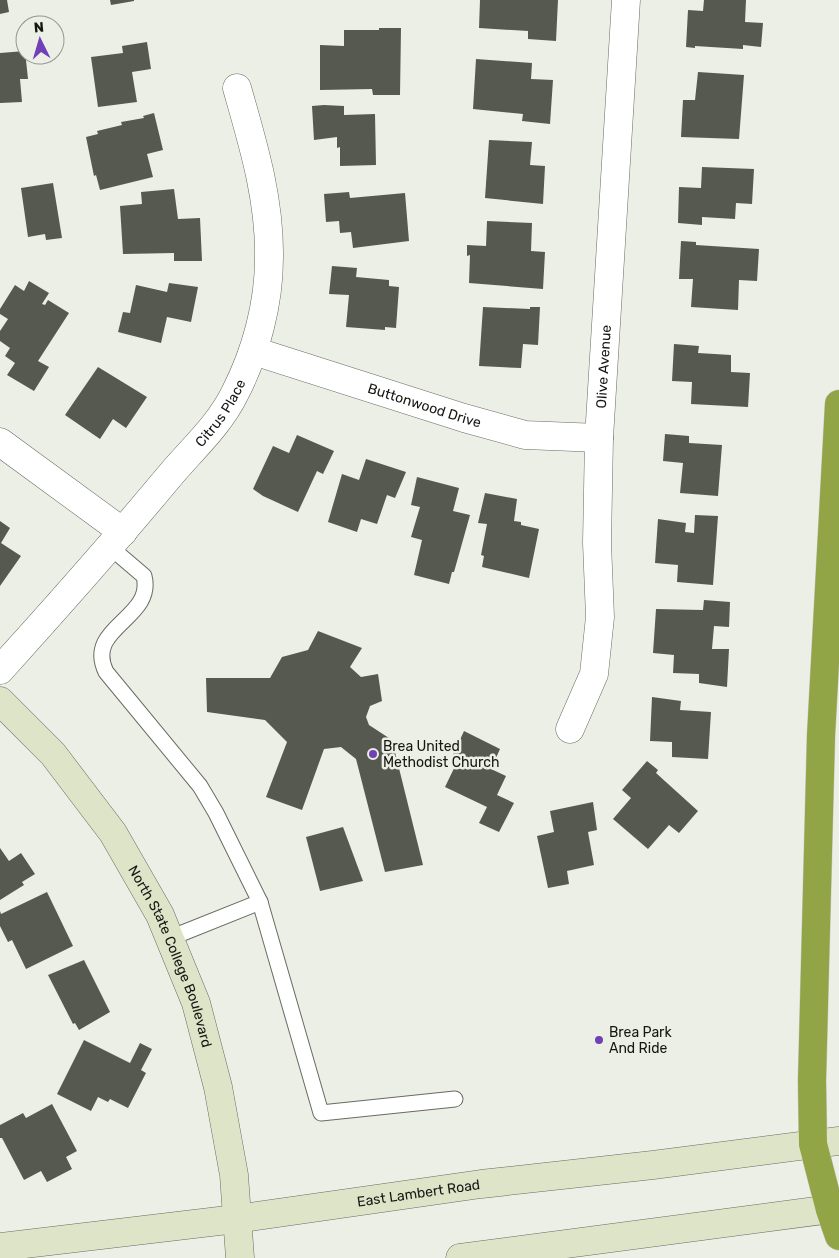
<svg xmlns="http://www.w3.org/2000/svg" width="839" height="1258" font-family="Rubik,sans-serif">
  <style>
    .building { fill: #565950 }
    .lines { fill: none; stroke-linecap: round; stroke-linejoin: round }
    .lane-casing { stroke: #696b62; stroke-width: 17 }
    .street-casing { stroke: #696b62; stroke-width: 29 }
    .secondary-casing { stroke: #696b62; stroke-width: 29 }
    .highway-casing { stroke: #cccccb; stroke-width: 29 }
    .lane { stroke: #fff; stroke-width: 15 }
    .street { stroke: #fff; stroke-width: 28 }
    .secondary { stroke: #dee4c8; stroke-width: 28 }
    .highway { stroke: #91a446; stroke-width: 28 }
    .poi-dot { fill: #713fb6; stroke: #ecefe5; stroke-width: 2 }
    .labels { text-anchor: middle; stroke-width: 5; stroke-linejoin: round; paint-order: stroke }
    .street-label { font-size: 14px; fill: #161613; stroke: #ecefe5 }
    .poi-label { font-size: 14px; fill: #161613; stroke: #ecefe5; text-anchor: start }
  </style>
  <rect width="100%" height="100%" fill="#ecefe5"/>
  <g class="building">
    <polygon points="0,0 7,0 9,12 0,14"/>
    <polygon points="110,0 134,0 134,1 111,5"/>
    <polygon points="480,0 558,0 556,41 528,39 528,31 479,28"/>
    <polygon points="704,0 746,0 745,22 763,23 761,47 743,45 743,49 695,46 695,48 686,47 688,10 703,11"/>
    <polygon points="379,28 401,28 400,95 373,95 372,89 320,90 320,45 344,46 344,30 379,30"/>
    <polygon points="147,42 151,69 132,72 137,102 98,107 91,57 123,53 122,46"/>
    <polygon points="25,51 28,79 20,79 22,102 0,103 0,53"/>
    <polygon points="476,59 532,63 531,79 553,80 550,124 522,121 523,114 473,109"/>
    <polygon points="698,72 744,75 739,139 681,137 683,100 695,100"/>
    <polygon points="324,105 344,106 344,115 375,114 376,165 340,166 340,147 337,148 337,137 314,140 312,106"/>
    <polygon points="154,113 163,150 147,154 153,177 100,190 96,175 94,176 86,137 98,134 97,131 122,125 121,122 144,118 143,116"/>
    <polygon points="489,140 532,142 530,165 545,166 543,204 485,198"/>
    <polygon points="702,167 754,169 752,204 736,203 735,219 702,217 702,225 678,223 679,187 701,188"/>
    <polygon points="53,183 62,238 46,240 45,234 28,237 21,188"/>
    <polygon points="174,189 178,219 200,218 202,261 174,261 174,253 123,254 120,206 142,204 141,192"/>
    <polygon points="349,192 350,198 405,193 409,241 353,248 351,232 340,233 339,221 326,222 324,194"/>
    <polygon points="487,221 532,223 531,251 545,252 543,289 469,283 470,255 467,256 467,245 486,246"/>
    <polygon points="681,241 696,242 696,245 759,249 757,281 739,280 738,310 691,307 693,279 679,279"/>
    <polygon points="332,266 357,268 356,277 389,280 389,286 399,287 396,328 385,327 385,330 346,327 349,295 329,294"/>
    <polygon points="29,281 49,293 42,304 45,305 48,300 69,313 38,361 49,367 34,391 7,375 15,363 5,356 10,348 0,341 0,331 8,319 0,314 0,309 15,285 24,291"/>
    <polygon points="169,283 198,287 191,322 167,317 161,343 118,332 123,312 130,313 136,285 167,292"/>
    <polygon points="483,307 530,309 530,307 540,307 538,345 523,344 521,368 479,366"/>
    <polygon points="674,344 699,346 698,353 731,355 731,372 750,373 748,407 691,404 692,382 672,381"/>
    <polygon points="98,367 147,397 126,428 113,419 100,439 65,415"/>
    <polygon points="665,434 689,436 689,443 722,445 718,496 680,493 683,463 663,461"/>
    <polygon points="297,435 334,451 323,474 317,471 298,512 263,496 253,489 273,446 289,453"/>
    <polygon points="366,459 406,472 395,498 387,495 377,524 361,519 357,532 328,522 342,474 359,480"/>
    <polygon points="417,477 459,488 453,511 470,515 454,572 452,572 449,584 414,575 422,540 411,537 420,507 411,505"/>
    <polygon points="485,493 517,499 514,521 521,522 521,525 539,529 529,578 482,567 484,556 481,555 487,524 478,523"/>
    <polygon points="695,515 718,516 713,585 677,582 678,565 655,563 658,519 686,523 685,532 694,533"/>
    <polygon points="0,521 10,528 1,543 21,556 0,586"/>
    <polygon points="704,600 730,602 729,627 714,626 712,649 729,649 727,687 699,683 699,674 673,673 674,655 653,653 656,609 703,610"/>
    <polygon points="318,631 362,648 350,667 361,677 378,674 382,701 370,706 366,717 369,725 392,740 423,865 385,872 356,759 341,747 324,749 302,810 266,797 287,742 265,720 207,712 206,678 270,678 282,657 308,650"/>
    <polygon points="652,697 681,701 680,710 711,712 708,759 672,757 672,742 650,741"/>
    <polygon points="464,731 500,749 491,769 506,776 497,795 514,803 499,832 479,823 487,807 445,787 459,758 453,755"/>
    <polygon points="647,761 658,770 656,773 698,811 679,833 669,825 648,849 613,819 631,798 622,790"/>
    <polygon points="593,802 597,830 588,832 594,865 567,871 569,884 548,888 537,836 554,832 550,811"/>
    <polygon points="343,827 363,881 320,891 306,837"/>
    <polygon points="0,848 9,861 21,853 35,874 22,882 24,885 0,900"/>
    <polygon points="47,892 73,946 26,969 12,940 8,942 0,926 0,911 1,914"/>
    <polygon points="84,960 110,1012 79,1030 75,1023 73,1024 48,975"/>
    <polygon points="84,1040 130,1063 140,1043 152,1049 141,1070 146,1073 128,1108 110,1099 108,1102 98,1097 91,1111 57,1094"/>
    <polygon points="52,1104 77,1151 66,1157 72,1169 47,1182 41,1171 24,1180 2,1138 0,1138 0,1125 23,1113 26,1118"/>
  </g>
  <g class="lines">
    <defs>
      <g id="lane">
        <path d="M110,547L144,576C155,619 84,627 106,672L200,786L216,813L260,902L170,938"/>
        <polyline points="260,902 321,1113 455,1099"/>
      </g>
      <g id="street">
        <path id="s1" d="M254,351L464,418L525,435L599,438"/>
        <polyline points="0,442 123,532"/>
        <path id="s2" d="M0,670C57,607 113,544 167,479C190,451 219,426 235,393C256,352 269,304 269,258C270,199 253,144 237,88"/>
        <path id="s3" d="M570,729L594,674L600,617L597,543L599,438L626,0"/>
      </g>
      <g id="secondary">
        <path id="s4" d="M0,701L53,754L113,833L160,915L196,1003L218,1087L234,1175L240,1258"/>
        <path id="s5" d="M0,1247L236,1219L481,1184L653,1165L839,1141"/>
        <polyline points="460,1258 839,1208"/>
      </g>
      <polyline id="highway" points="839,404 821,736 812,1081 813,1144 830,1210 839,1236"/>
    </defs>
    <use href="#lane" class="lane-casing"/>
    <use href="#street" class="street-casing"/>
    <use href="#secondary" class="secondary-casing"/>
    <use href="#highway" class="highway-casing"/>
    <use href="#lane" class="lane"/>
    <use href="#street" class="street"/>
    <use href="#secondary" class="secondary"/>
    <use href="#highway" class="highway"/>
  </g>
  <g class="poi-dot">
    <circle cx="373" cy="754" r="5"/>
    <circle cx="599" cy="1040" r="5"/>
  </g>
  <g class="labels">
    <g class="street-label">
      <text dy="5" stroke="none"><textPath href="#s3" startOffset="368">Olive Avenue</textPath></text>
      <text dy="5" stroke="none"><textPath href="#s1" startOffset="179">Buttonwood Drive</textPath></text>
      <text dy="5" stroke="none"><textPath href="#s2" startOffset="339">Citrus Place</textPath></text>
      <text dy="5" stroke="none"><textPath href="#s4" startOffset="311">North State College Boulevard</textPath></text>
      <text dy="5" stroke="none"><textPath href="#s5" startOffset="422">East Lambert Road</textPath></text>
    </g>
    <g class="poi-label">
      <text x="383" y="751">Brea United<tspan x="383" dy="16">Methodist Church</tspan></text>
      <text x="609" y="1037">Brea Park<tspan x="609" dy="16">And Ride</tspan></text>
    </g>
  </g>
  <g transform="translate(40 40) rotate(355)"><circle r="24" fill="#ecefe5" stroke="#969891"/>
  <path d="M0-4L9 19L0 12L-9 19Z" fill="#713fb6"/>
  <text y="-8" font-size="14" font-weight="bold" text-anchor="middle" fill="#161613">N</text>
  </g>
</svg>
